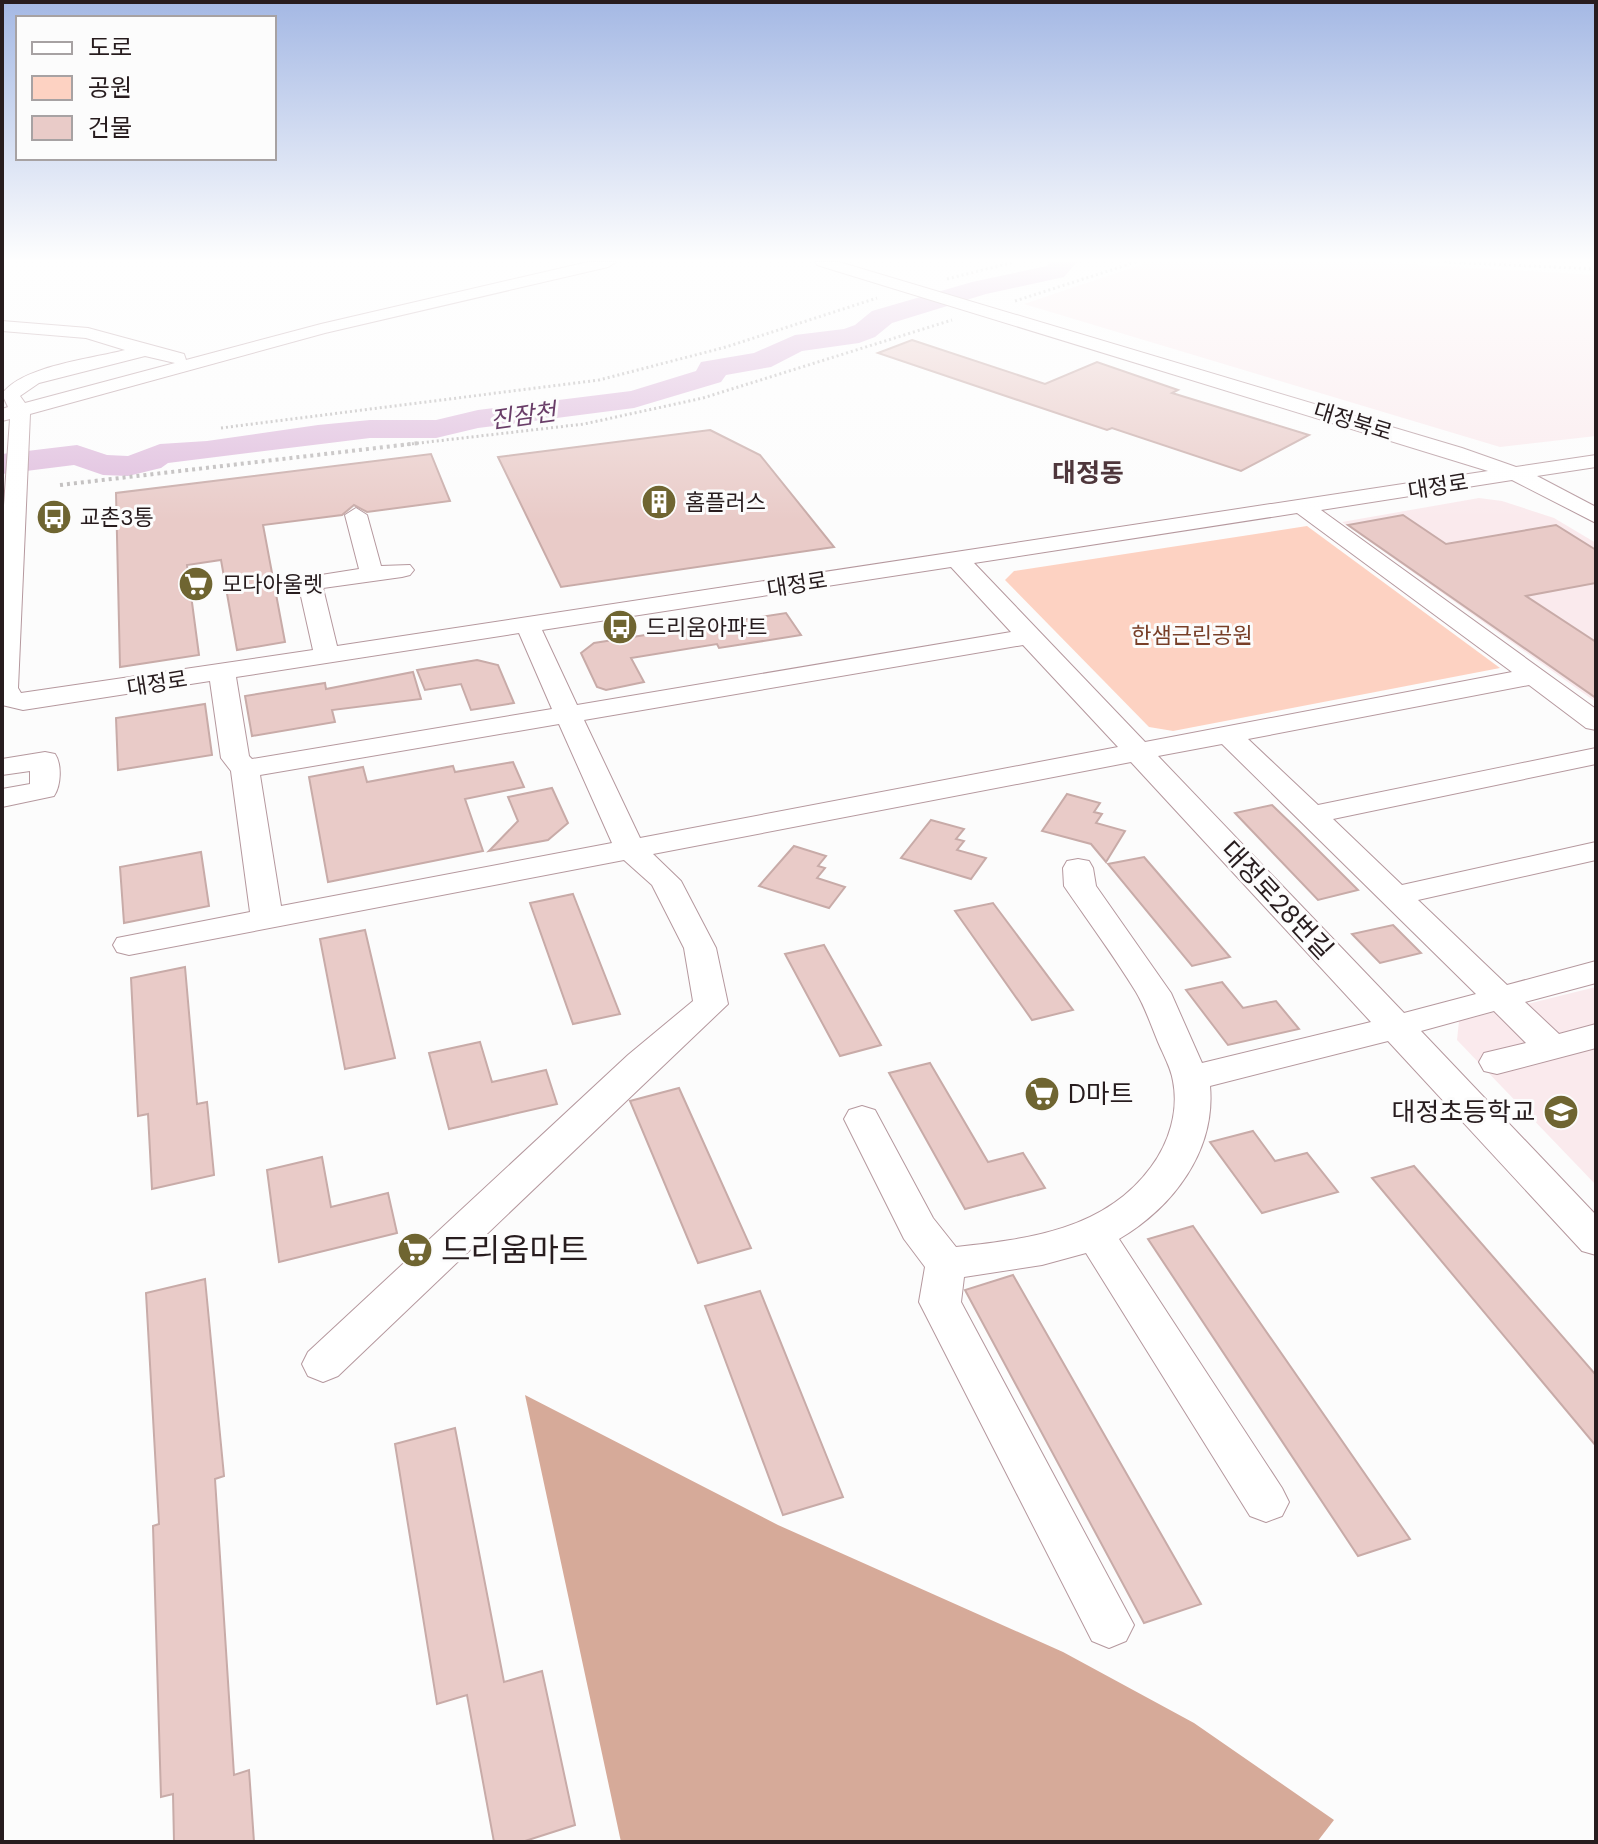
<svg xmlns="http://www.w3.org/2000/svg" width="1598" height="1844" font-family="'DM Sans','Noto Sans KR',sans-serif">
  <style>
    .built { fill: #faeaed }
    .green { fill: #fdd2c2 }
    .forest { fill: #d6aa99 }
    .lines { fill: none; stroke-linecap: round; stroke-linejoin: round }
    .river { fill: #dfbddd; fill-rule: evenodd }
    .building { fill: #e9cbc8; stroke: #c8aba8; stroke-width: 2 }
    .minor-casing { stroke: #b5989e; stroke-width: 2 }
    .path-far1 { stroke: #bbb8b8; stroke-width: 3; stroke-dasharray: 2 3; stroke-linecap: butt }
    .path { stroke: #bbb8b8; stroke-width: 4; stroke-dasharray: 3 4; stroke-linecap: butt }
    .minor { fill: #fff; fill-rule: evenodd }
    .labels { text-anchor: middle; stroke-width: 6; stroke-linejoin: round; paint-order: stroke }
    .far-street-label { font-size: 22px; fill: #271c1e; stroke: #fcfcfc }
    .far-poi-label { font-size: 22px; fill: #271c1e; stroke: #fcfcfc; text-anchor: start }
    .far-park-label { font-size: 22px; fill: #783f28; stroke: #fcfcfc }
    .far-water-label { font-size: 24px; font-style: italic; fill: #693d68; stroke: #fcfcfc }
    .far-quarter-label { font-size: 26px; font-weight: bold; fill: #4e363b; stroke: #fcfcfc }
    .street-label { font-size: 26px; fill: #271c1e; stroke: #fcfcfc }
    .poi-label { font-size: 26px; fill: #271c1e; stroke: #fcfcfc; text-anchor: start }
    .near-poi-label { font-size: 32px; fill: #271c1e; stroke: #fcfcfc; text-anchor: start }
  </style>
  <rect width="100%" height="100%" fill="#fcfcfc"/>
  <g class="built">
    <polygon points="1149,262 1374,262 1596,275 1596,436 1500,447 1024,304"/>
    <polygon points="1479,498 1502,501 1554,518 1596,543 1596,702 1342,522"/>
    <polygon points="1596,987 1596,1185 1457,1040 1459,1021"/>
  </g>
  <polygon class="green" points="1307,526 1500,668 1173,731 1149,727 1005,580 1014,571"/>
  <polygon class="forest" points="525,1395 778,1525 1063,1652 1194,1723 1334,1820 1317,1842 621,1842"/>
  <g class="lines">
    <polygon class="river" points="1051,262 1077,262 1064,277 986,294 892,323 875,337 859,343 802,351 771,367 726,375 721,382 634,408 478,428 436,438 370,438 168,463 161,468 128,476 103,475 74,465 2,474 2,454 77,445 107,455 128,456 160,444 207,441 318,425 370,420 436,420 478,410 631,391 696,371 701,362 754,353 795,335 844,329 855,325 872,311 972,282 1047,266"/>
  </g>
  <g class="building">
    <polygon points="912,340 1045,384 1097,362 1178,390 1172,393 1309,435 1241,471 1112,428 1107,430 878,353"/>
    <polygon points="710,430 760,455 834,547 561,587 498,457"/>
    <polygon points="431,454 450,501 367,512 354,505 342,515 263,525 285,642 237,650 221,560 187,565 199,655 120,667 116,493"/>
    <polygon points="1403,515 1446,544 1556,525 1596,550 1596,583 1526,596 1596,642 1596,698 1348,525"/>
    <polygon points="786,613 801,635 719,648 717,644 631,658 644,682 606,690 597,687 581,653 594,643"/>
    <polygon points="477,660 498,665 514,703 471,710 461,684 425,690 417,670"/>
    <polygon points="413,672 421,699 332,710 335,722 252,736 245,696 325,683 326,689"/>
    <polygon points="205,704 212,755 118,770 116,718"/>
    <polygon points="513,762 524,787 465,799 483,851 328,882 309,777 363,767 367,782 453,766 455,772"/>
    <polygon points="552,788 568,823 548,840 489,851 518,821 508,797"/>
    <polygon points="1067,794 1100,803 1094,812 1102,814 1096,823 1125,831 1106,862 1091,844 1042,831"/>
    <polygon points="1272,805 1299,831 1358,890 1318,900 1235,813"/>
    <polygon points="931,820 964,829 956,839 964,841 957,850 986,858 971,879 901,858"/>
    <polygon points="794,846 826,856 818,866 825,868 817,878 845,887 829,908 759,886"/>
    <polygon points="201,852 209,906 124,923 120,867"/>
    <polygon points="1144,857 1230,957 1192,966 1108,864"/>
    <polygon points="573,894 620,1014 573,1024 530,903"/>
    <polygon points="993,903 1073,1010 1032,1020 955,911"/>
    <polygon points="1393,925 1421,953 1380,963 1352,934"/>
    <polygon points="365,930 395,1058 345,1069 320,939"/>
    <polygon points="824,945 881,1045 840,1056 785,954"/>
    <polygon points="185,967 197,1104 207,1102 214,1175 152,1189 148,1114 138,1116 131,978"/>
    <polygon points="1222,982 1243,1008 1276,1001 1299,1029 1228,1045 1186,990"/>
    <polygon points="480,1042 492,1082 546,1070 557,1104 449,1129 429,1053"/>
    <polygon points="930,1063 988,1162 1023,1153 1045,1188 965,1209 889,1073"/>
    <polygon points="679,1088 751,1248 698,1263 630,1101"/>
    <polygon points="1253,1131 1275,1161 1307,1153 1338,1192 1262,1213 1210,1142"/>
    <polygon points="322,1157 331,1207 388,1193 397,1233 279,1262 267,1170"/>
    <polygon points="1414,1166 1596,1375 1596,1446 1372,1178"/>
    <polygon points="1193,1226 1410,1539 1358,1556 1148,1239"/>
    <polygon points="1013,1275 1201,1604 1144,1623 965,1290"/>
    <polygon points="205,1279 224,1476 215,1479 234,1775 249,1770 254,1842 174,1842 173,1794 161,1797 153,1526 159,1524 146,1293"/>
    <polygon points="760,1291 843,1497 783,1515 705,1306"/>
    <polygon points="455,1428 504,1682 542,1671 575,1825 522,1842 494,1842 467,1695 437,1704 395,1444"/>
  </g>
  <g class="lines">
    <defs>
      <g id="minor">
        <path d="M588,262H616L608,267L325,333L30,414L18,688L21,693L313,650L298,583L302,578L359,569L345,515L356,508L367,515L381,566L410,565L414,570L410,575L402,577L323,588L337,646L1488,471L817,265L815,262H839L1462,448L1516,467L1596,455V467L1537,476L1596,507V523L1512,480L1321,510L1596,709V730L1586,728L1529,685L1248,739L1318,805L1596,748V764L1333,819L1402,885L1596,842V860L1418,900L1507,985L1596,961V983L1525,1002L1559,1034L1596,1024V1048L1497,1074L1484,1071L1479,1062L1484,1053L1526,1043L1494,1011L1421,1031L1596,1215V1255L1582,1251L1388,1041L1210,1086C1216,1151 1173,1207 1119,1239L1282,1488L1289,1502L1282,1516L1266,1522L1250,1516L1086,1253L1042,1265L964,1277L961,1302L1134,1625L1126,1641L1109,1648L1092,1641L919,1302L925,1267L904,1239L844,1119L849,1110L862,1106L875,1110L933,1218L956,1247C1028,1239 1105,1230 1151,1167C1169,1143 1179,1111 1173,1081C1171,1068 1163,1054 1158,1042C1151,1025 1145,1007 1136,992C1114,956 1088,921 1064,886L1063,868L1067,861L1078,859L1089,861L1093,868L1096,886L1171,993L1202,1063L1371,1022L1131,762L653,854L681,881L716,948L728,1004L338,1376L323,1382L308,1376L302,1364L308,1352L628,1055L693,1001L684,948L652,885L624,860L129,955L117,952L113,945L117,938L250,912L231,771L221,758L210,681L23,710L2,705V534L10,419L2,421V409L8,407L2,394C22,366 91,359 125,350L86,338L2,331V321L88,328L184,354L186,360L321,324ZM145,356L175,363L25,403L20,396L39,383ZM1297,513L1512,672L1145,742L974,563ZM951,567L1011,632L577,705L542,630ZM519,633L552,709L252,759L249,756L236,677ZM1023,645L1118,747L640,838L584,720ZM559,724L612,843L281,906L260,775ZM1222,744L1476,994L1404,1013L1158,756Z"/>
        <path d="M45,752L55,754C62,764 61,786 54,796L2,807V789L30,784V771L2,775V759Z"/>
      </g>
    </defs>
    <use href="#minor" class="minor-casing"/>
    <g class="path-far1">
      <polyline points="1444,262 1596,269"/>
      <polyline points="947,279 1014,262"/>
      <polyline points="1015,301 1136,262"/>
      <polyline points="221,428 599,380 726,347 877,298"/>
      <polyline points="402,445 584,424 703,398 952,320"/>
    </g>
    <polyline class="path" points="60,485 419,443"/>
    <use href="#minor" class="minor"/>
  </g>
  <linearGradient id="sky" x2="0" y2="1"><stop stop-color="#a4b8e4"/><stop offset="0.5" stop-color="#fefefe"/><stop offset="1" stop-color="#fefefe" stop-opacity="0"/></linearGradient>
  <rect width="1598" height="520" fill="url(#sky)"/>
  <defs>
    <symbol id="building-disc" viewBox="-11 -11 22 22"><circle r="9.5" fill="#6f6531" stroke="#fcfcfc"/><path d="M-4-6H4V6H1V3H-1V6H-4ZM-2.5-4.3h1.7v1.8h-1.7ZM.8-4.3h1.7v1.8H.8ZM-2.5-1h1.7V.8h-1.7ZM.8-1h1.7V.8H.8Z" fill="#fff"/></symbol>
    <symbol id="bus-disc" viewBox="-11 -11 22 22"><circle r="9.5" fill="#6f6531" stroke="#fcfcfc"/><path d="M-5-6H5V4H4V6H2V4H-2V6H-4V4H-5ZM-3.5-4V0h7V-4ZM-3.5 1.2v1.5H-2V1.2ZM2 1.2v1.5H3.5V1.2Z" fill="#fff"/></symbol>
    <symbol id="supermarket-disc" viewBox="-11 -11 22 22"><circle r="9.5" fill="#6f6531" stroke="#fcfcfc"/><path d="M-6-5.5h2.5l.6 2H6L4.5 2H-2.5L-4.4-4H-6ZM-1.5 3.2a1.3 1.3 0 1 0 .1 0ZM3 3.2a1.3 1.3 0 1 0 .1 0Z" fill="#fff"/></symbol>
    <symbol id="school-disc" viewBox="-11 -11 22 22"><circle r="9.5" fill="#6f6531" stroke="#fcfcfc"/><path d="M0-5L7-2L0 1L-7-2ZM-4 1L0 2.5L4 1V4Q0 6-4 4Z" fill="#fff"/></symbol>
  </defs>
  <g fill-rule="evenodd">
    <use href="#building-disc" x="639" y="482" width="40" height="40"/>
    <use href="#bus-disc" x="34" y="497" width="40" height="40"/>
    <use href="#supermarket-disc" x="176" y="564" width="40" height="40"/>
    <use href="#bus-disc" x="600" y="607" width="40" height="40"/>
    <use href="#supermarket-disc" x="1022" y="1074" width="40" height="40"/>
    <use href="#school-disc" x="1541" y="1092" width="40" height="40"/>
    <use href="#supermarket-disc" x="395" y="1230" width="40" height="40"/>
  </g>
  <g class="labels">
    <g class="far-street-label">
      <text transform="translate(1353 421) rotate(17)" y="8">대정북로</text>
      <text transform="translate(1438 486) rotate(-9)" y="8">대정로</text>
      <text transform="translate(797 584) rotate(-9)" y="8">대정로</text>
      <text transform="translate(157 683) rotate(-9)" y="8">대정로</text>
    </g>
    <g class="far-poi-label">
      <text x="685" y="510">홈플러스</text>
      <text x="80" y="525">교촌3통</text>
      <text x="222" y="592">모다아울렛</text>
      <text x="646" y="635">드리움아파트</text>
    </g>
    <g class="far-park-label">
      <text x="1192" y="643">한샘근린공원</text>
    </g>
    <g class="far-water-label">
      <text transform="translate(523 416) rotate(-8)" y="8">진잠천</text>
    </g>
    <g class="far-quarter-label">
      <text x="1088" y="482">대정동</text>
    </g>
    <g class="street-label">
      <text transform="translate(1277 900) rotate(47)" y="9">대정로28번길</text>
    </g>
    <g class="poi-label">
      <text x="1068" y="1103">D마트</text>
      <text x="1535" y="1121" text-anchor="end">대정초등학교</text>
    </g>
    <g class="near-poi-label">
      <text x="441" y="1261">드리움마트</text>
    </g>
  </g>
  <rect width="1598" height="1844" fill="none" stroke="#271c1e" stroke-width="8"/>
  <rect x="16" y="16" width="260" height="144" fill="#fcfcfc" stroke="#a7a2a3" stroke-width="2"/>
  <rect x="32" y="42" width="40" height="12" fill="#ffffff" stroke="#a7a2a3" stroke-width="2"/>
  <text x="88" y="56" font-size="24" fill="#271c1e">도로</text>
  <rect x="32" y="76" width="40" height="24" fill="#fdd2c2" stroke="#a7a2a3" stroke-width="2"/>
  <text x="88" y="96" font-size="24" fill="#271c1e">공원</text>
  <rect x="32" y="116" width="40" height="24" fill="#e9cbc8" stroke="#a7a2a3" stroke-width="2"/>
  <text x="88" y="136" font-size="24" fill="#271c1e">건물</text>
</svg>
